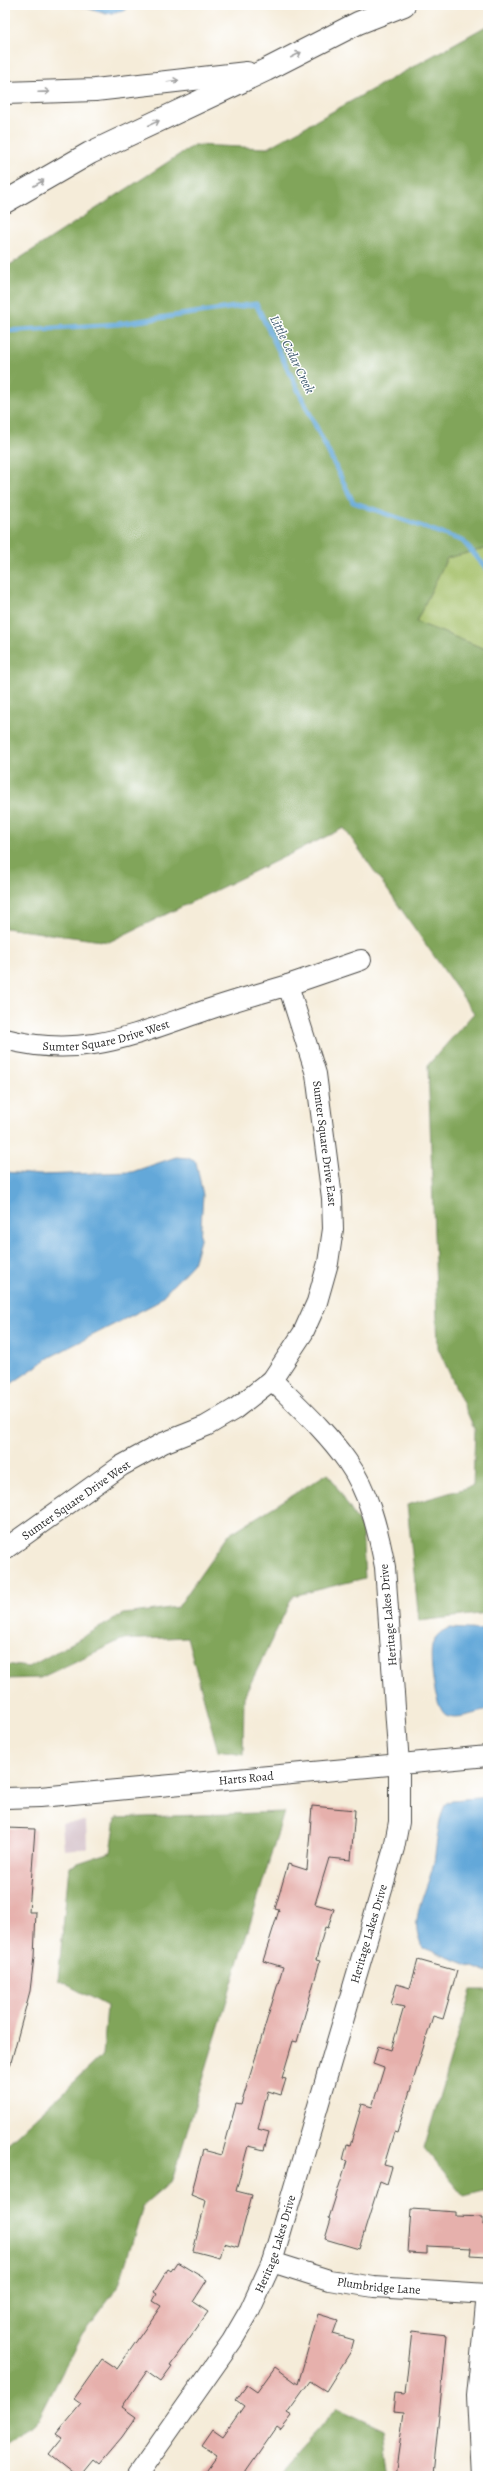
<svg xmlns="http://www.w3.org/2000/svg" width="493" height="2481" font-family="Alegreya,serif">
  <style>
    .industrial { fill: #d2bdc6 }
    .green { fill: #a2be65; stroke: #667448 }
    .forest { fill: #81a55a; stroke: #566842 }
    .water { fill: #64a8d9; stroke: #486a82 }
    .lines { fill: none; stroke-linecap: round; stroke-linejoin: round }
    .stream { stroke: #64a8d9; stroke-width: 5 }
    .building { fill: #e6b0ac }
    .minor-casing { stroke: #494845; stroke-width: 22 }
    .motorway-casing { stroke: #494845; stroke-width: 24 }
    .minor { stroke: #fff; stroke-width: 20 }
    .motorway { stroke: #fff; stroke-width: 22 }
    .oneway { stroke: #a0a0a0 }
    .labels { text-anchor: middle; stroke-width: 3; stroke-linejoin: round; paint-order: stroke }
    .street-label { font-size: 12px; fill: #2b2b2b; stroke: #fff }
    .water-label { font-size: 13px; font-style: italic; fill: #425d71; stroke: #fff }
  </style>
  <rect width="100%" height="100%" fill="#fff"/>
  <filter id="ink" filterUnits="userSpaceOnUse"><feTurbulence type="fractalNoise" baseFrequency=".025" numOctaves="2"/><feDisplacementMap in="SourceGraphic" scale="8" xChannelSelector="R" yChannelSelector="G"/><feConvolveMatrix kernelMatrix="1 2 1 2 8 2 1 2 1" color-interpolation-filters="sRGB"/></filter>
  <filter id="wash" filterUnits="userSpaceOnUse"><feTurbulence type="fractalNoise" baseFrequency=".012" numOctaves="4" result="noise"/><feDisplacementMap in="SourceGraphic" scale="16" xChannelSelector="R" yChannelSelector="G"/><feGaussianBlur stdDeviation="0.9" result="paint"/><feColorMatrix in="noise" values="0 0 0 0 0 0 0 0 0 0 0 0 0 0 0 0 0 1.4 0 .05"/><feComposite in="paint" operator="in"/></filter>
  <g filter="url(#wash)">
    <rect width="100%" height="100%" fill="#f5ecd9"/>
    <polygon class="industrial" points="86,1822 87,1848 64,1850 62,1823"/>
    <polygon class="green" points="488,548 488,650 416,622 447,558"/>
    <g class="forest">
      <polygon points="488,25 488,548 447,558 416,622 488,650 488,1613 419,1621 407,1505 473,1486 475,1430 438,1348 428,1065 474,1013 344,828 109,942 5,928 5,268 194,145 267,148"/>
      <polygon points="328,1473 362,1528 365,1578 293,1596 244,1697 243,1755 218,1751 187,1637 121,1640 40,1678 5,1679 5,1664 29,1667 124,1614 178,1607 228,1535"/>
      <polygon points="284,1812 172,2181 143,2206 119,2285 82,2334 35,2426 5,2444 5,2146 103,2055 107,2006 58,1980 69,1866 111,1852 116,1818"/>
      <polygon points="471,1990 488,1990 488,2190 464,2196 424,2148"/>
      <polygon points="337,2408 384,2430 390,2476 275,2476"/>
    </g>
    <g class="water">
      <polygon points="77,5 128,5 124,11 106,14"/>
      <polygon points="176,1157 188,1158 196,1162 203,1195 200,1240 193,1264 156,1303 50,1357 5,1388 5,1172 40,1175 132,1172"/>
      <path d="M449,1628L488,1630V1710C476,1712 457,1721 446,1715C434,1708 428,1653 433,1642C437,1634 442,1631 449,1628Z"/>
      <path d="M488,1797V1973L424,1948C417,1939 416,1930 417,1919C420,1899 430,1881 434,1862C437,1842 438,1822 445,1804L452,1800Z"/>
    </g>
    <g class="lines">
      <polyline class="stream" points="5,331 118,324 256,304 353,502 463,541 488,570"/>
    </g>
    <g id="blocks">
      <g class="building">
        <polygon points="312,1806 355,1810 351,1860 329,1858 315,1904 334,1909 328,1928 325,1927 316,1960 320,1961 297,2042 293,2041 282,2078 286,2079 281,2095 268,2091 258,2129 269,2132 264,2150 248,2146 236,2191 252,2195 238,2247 224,2243 220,2258 193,2251 206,2201 191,2195 203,2150 222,2155 236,2104 241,2105 283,1967 263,1961 279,1910 275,1909 288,1864 307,1870"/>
        <polygon points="5,1828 35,1829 29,1912 36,1912 34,1957 30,1991 10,2066 5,2066"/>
        <polygon points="418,1960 457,1971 443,2019 433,2016 397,2133 394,2132 384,2165 392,2167 387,2184 380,2181 359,2249 325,2239 331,2219 329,2218 347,2161 343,2160 347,2144 350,2145 362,2104 372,2107 384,2068 373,2064 378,2046 391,2050 404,2007 391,2004 397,1984 410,1988"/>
        <polygon points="411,2209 456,2212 456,2216 483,2217 483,2224 488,2225 488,2256 470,2255 471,2248 427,2246 427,2254 408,2253"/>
        <polygon points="177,2262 207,2280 193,2302 208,2312 170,2365 172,2366 161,2381 147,2371 122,2407 136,2417 122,2437 99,2464 93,2459 79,2476 77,2476 49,2454 62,2438 56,2434 81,2404 74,2399 102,2359 117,2369 161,2306 153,2301 157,2294 154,2292 168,2269 171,2271"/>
        <polygon points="318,2314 338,2320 333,2334 354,2340 351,2351 326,2391 310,2381 287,2413 292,2416 281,2430 277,2427 243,2476 202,2476 217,2455 202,2445 213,2429 223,2436 244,2406 236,2400 247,2385 257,2392 275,2367 298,2384"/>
        <polygon points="412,2331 447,2335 433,2476 395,2476 404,2412 393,2411 395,2393 405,2394"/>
      </g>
    </g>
  </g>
  <g filter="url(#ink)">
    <use href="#blocks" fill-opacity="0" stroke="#494845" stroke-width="1"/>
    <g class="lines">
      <defs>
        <g id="minor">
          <polyline points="288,985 361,960"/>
          <path id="s1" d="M5,1039C81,1059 130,1036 201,1012C229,1002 259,994 288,985L316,1074L332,1198L333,1229L328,1263L317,1302L303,1333L272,1380L235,1409L206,1426L163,1443L121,1466L5,1549"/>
          <path id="s2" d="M5,1798L40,1797L488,1756"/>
          <path id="s3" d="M272,2262L329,2280L374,2287L488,2294"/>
          <path id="s4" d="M137,2476L232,2341L250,2310L272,2262L394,1848L399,1822V1764L385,1567C378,1530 369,1492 347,1461C326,1431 298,1406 272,1380"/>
          <polyline points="481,2476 477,2396 487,2294"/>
        </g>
        <g id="motorway">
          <polyline points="5,93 95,90 247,73"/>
          <polyline points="5,202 90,153 266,70 358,23 404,5"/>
        </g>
      </defs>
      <use href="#minor" class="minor-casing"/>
      <use href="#motorway" class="motorway-casing"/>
      <use href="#minor" class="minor"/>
      <use href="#motorway" class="motorway"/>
    </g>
    <defs><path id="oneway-shaft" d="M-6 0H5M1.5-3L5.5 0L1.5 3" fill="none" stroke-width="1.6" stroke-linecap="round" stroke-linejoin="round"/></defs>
    <g class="oneway">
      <use href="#oneway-shaft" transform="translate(296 55) rotate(-27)"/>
      <use href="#oneway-shaft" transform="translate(173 81) rotate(-7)"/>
      <use href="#oneway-shaft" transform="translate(44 92) rotate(-2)"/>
      <use href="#oneway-shaft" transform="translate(154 123) rotate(-25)"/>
      <use href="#oneway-shaft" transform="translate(39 183) rotate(-30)"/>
    </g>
  </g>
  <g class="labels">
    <g class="street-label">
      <text dy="4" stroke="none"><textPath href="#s1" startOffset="103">Sumter Square Drive West</textPath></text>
      <text dy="4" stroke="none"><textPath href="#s1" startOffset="456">Sumter Square Drive East</textPath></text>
      <text transform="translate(76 1500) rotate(-35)" y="4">Sumter Square Drive West</text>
      <text transform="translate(388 1615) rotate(-95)" y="4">Heritage Lakes Drive</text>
      <text dy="4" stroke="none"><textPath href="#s2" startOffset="242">Harts Road</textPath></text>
      <text dy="4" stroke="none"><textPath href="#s4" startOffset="596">Heritage Lakes Drive</textPath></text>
      <text dy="4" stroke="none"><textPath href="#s4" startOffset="272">Heritage Lakes Drive</textPath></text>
      <text dy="4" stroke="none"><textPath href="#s3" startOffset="110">Plumbridge Lane</textPath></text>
    </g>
    <g class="water-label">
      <text transform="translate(293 354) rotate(64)" y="5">Little Cedar Creek</text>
    </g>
  </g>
  <rect width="493" height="2481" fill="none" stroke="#fff" stroke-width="20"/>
</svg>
